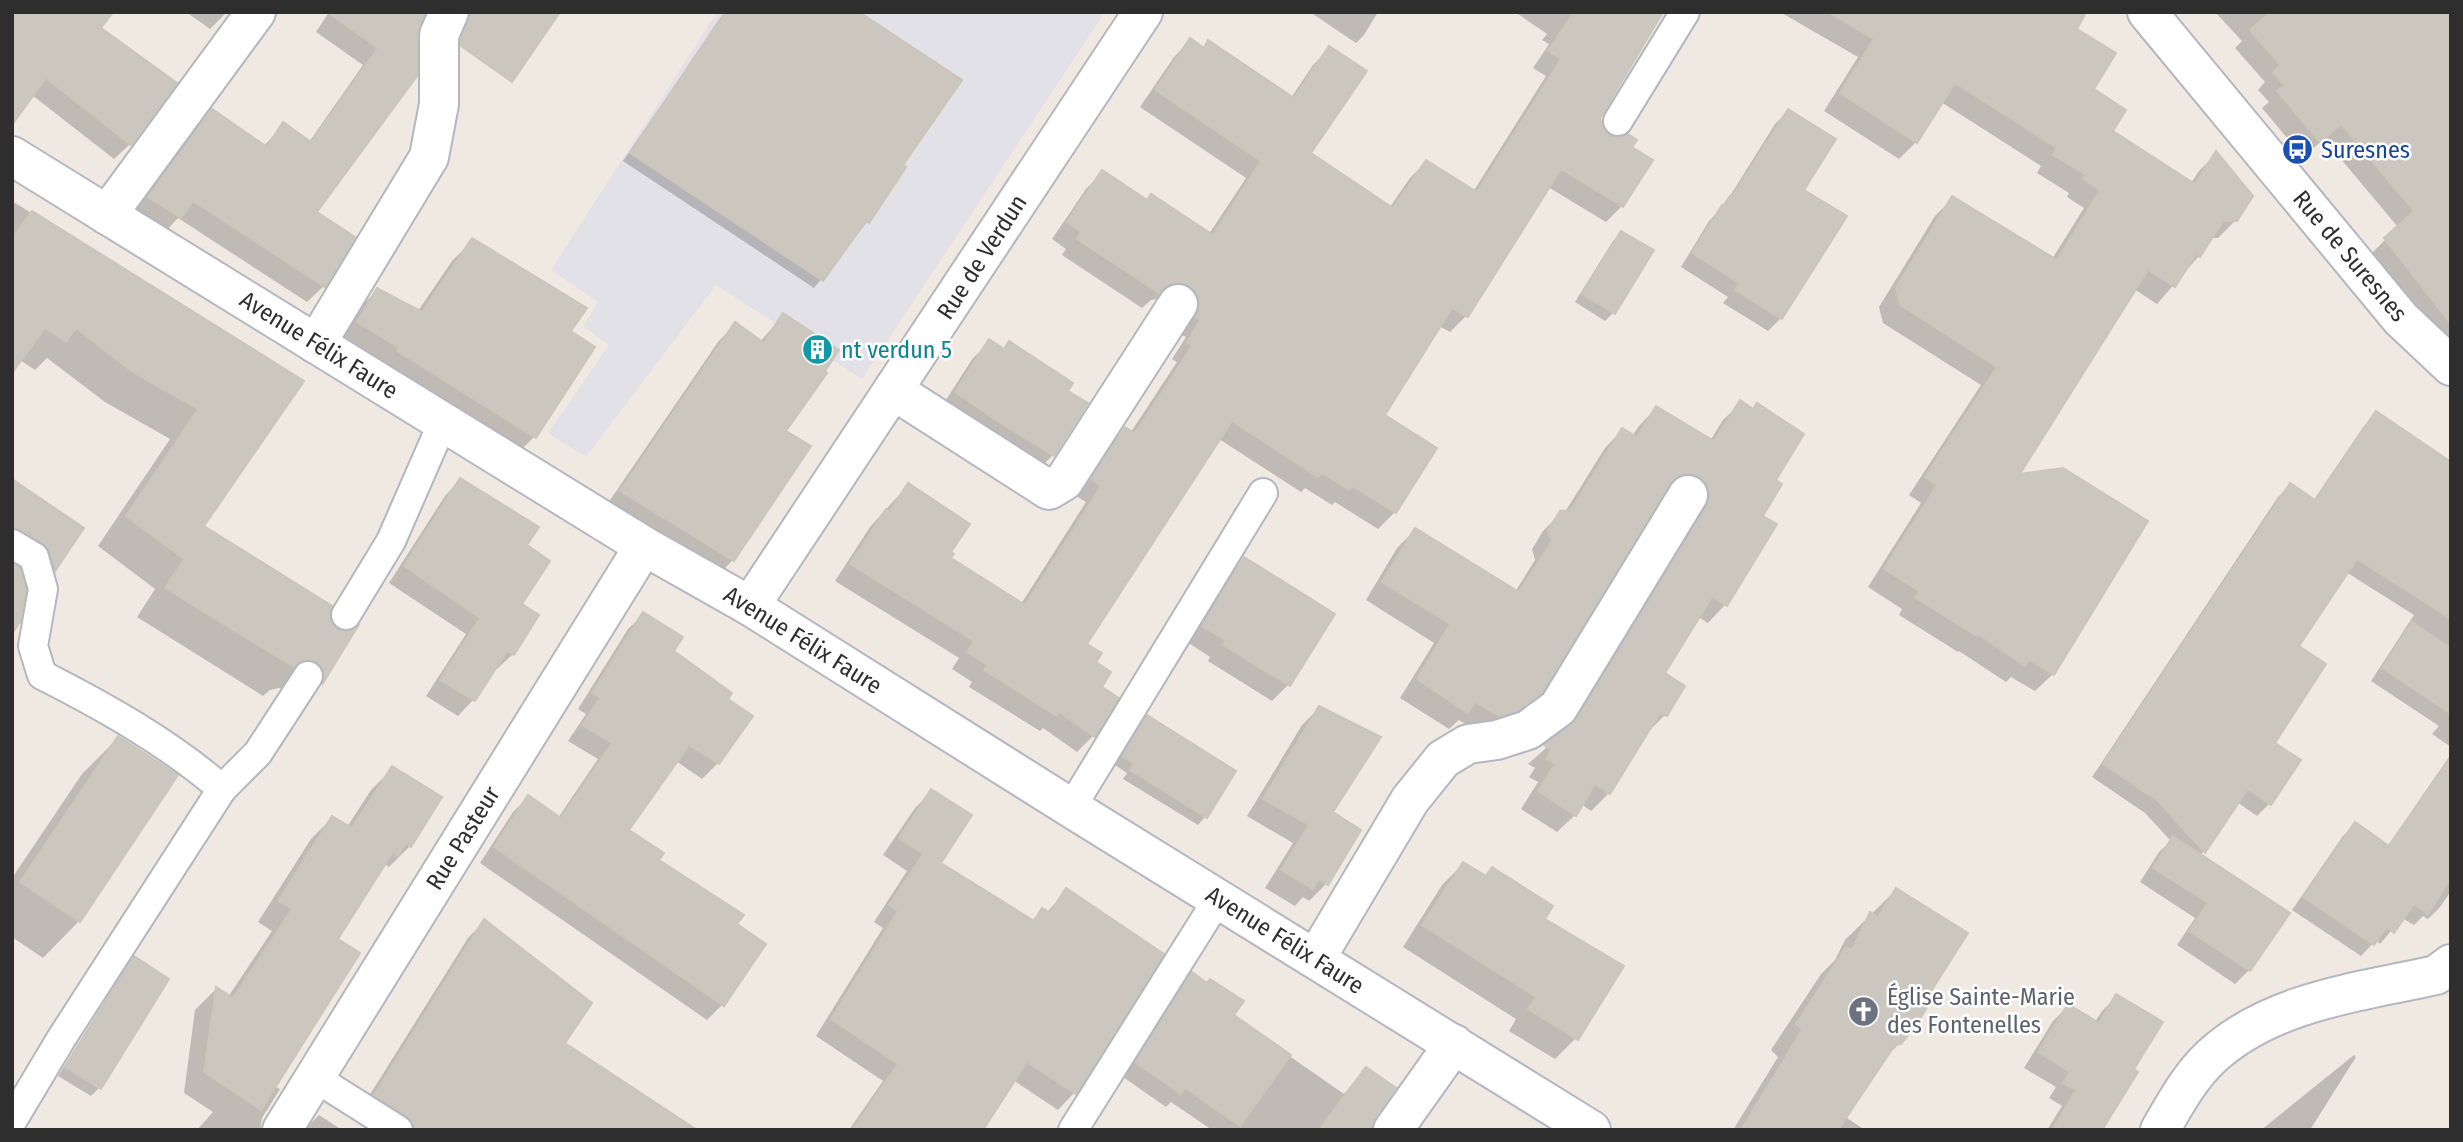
<svg xmlns="http://www.w3.org/2000/svg" width="2463" height="1142" font-family="'Fira Sans Condensed',sans-serif">
  <style>
    .industrial { fill: #e3e1e8 }
    .shadow { fill: #0003 }
    .building { fill: #cbc7bf; stroke: #cbc5ba; stroke-width: 2 }
    .lines { fill: none; stroke-linecap: round; stroke-linejoin: round }
    .lane-casing { stroke: #b4b7c1; stroke-width: 32 }
    .street-casing { stroke: #b4b7c1; stroke-width: 42 }
    .secondary-casing { stroke: #b4b7c1; stroke-width: 42 }
    .lane { stroke: #fff; stroke-width: 28 }
    .street { stroke: #fff; stroke-width: 38 }
    .secondary { stroke: #fff; stroke-width: 38 }
    .labels { text-anchor: middle; stroke-width: 5; stroke-linejoin: round; paint-order: stroke }
    .transit-label { font-size: 24px; fill: #164399; stroke: #fff; text-anchor: start }
    .street-label { font-size: 24px; fill: #2e2e2e; stroke: #fff }
    .culture-label { font-size: 24px; fill: #0d838f; stroke: #fff; text-anchor: start }
    .worship-label { font-size: 24px; fill: #5b616d; stroke: #fff; text-anchor: start }
  </style>
  <rect width="100%" height="100%" fill="#efe9e1"/>
  <polygon class="industrial" points="717,12 1105,12 862,379 716,285 586,457 548,433 609,345 583,326 598,302 551,270"/>
  <g class="shadow">
    <polygon points="12,12 99,29 130,144 114,159 32,95"/>
    <polygon points="186,12 227,12 210,29"/>
    <polygon points="329,12 423,12 314,212 324,286 307,302 178,218 164,233 133,214 196,127 212,111 263,147 284,124 309,142 363,65 316,32"/>
    <polygon points="725,12 855,12 901,166 868,221 814,288 623,161 657,111 665,103 777,106 699,51"/>
    <polygon points="1310,12 1378,12 1364,35 1356,43"/>
    <polygon points="1515,12 1661,12 1598,117 1602,129 1608,136 1630,147 1622,206 1606,222 1548,187 1466,316 1450,332 1439,326 1383,416 1435,449 1395,512 1378,529 1335,502 1332,505 1305,488 1301,492 1219,439 1084,644 1094,663 1099,687 1116,698 1093,736 1077,752 1043,728 1040,731 969,687 972,682 952,669 959,658 835,581 870,527 908,485 948,552 949,558 1021,604 1086,502 1076,496 1109,445 1125,429 1131,432 1177,362 1172,359 1186,337 1180,334 1163,298 1151,300 1142,308 1062,255 1066,249 1052,239 1086,189 1102,173 1146,201 1209,234 1246,178 1140,107 1174,57 1190,40 1202,49 1209,42 1291,98 1313,65 1330,48 1309,153 1390,207 1410,178 1426,162 1473,192 1546,76 1533,68 1549,44 1542,40 1547,34"/>
    <polygon points="1780,12 2084,12 2074,30 2092,89 2111,131 2191,183 2199,171 2216,154 2236,220 2218,238 2210,238 2199,256 2157,304 2134,289 2017,477 2053,674 2035,691 2011,677 2006,682 1959,651 1958,652 1899,615 1902,609 1868,587 1921,503 1909,495 1981,385 1883,323 1879,307 1935,216 1953,198 2052,259 2084,208 2067,197 2069,193 2037,173 2041,166 1941,102 1916,142 1899,159 1824,111 1858,57"/>
    <polygon points="2215,12 2451,12 2451,346 2369,256 2398,227 2324,139 2303,157 2262,108 2269,102 2258,90 2265,82 2235,48 2242,41"/>
    <polygon points="1788,111 1802,190 1781,318 1768,331 1723,303 1728,297 1681,267 1709,221 1725,204 1775,124"/>
    <polygon points="12,201 302,381 202,527 328,615 330,624 336,630 346,633 353,630 322,682 294,710 287,691 279,688 270,690 263,696 137,617 155,589 98,546 170,439 105,402 47,358 35,370 20,360 12,370"/>
    <polygon points="1621,234 1652,251 1613,313 1605,321 1575,302 1613,241"/>
    <polygon points="473,240 568,331 535,436 514,457 337,344 357,311 377,290 418,311 452,261"/>
    <polygon points="783,315 784,431 733,560 715,578 604,509 718,342 735,324 760,342"/>
    <polygon points="990,342 1003,350 1009,344 1066,391 1053,455 1037,471 940,409 973,358"/>
    <polygon points="1741,403 1752,410 1757,405 1773,480 1760,516 1775,525 1725,605 1708,623 1698,617 1663,674 1665,715 1647,733 1609,793 1591,811 1581,804 1575,815 1557,832 1521,809 1538,782 1529,777 1535,768 1528,764 1564,732 1690,526 1669,490 1662,492 1540,692 1522,710 1498,727 1480,733 1459,720 1449,729 1400,698 1434,643 1366,600 1397,548 1415,530 1515,592 1535,560 1532,549 1543,531 1561,513 1565,512 1605,448 1622,430 1632,436 1639,426 1656,408 1710,441 1723,420"/>
    <polygon points="2376,414 2451,464 2451,747 2432,734 2439,726 2371,681 2414,615 2346,572 2297,646 2272,743 2299,760 2269,804 2257,816 2237,802 2200,856 2287,914 2249,970 2235,984 2177,945 2195,918 2140,882 2159,852 2171,841 2145,813 2092,777 2278,497 2290,485 2313,501 2364,426"/>
    <polygon points="460,480 525,546 513,654 497,669 494,667 473,700 458,716 426,696 466,634 389,583 445,496"/>
    <polygon points="12,501 82,528 54,570 34,589 22,563 12,558"/>
    <polygon points="1244,559 1288,685 1272,701 1208,661 1210,657 1187,642 1228,575"/>
    <polygon points="644,614 671,651 725,699 750,716 718,763 702,779 676,761 626,830 657,860 735,924 764,944 722,1005 707,1020 480,863 513,812 528,797 558,818 598,759 568,741 586,714 578,709 628,629"/>
    <polygon points="1319,708 1331,813 1326,884 1309,901 1303,897 1295,906 1265,888 1293,843 1247,816 1302,725"/>
    <polygon points="1147,717 1234,772 1205,817 1198,825 1123,779 1127,773 1115,765 1139,725"/>
    <polygon points="118,738 79,921 43,958 12,937 12,878 82,774"/>
    <polygon points="2451,754 2451,891 2440,907 2428,919 2423,916 2414,925 2402,918 2380,944 2376,940 2361,956 2292,910 2343,836 2355,824 2387,847"/>
    <polygon points="392,769 410,846 389,867 386,865 377,874 335,939 274,1086 280,1089 262,1118 260,1130 197,1130 213,1112 184,1093 195,1010 216,989 228,997 272,931 258,922 311,839 332,818 347,827 371,790"/>
    <polygon points="931,792 938,864 1031,921 1043,910 1046,913 1067,891 1162,954 1074,1093 1058,1110 1013,1080 981,1130 849,1130 883,1081 816,1036 883,928 874,922 907,871 883,855 915,808"/>
    <polygon points="1463,864 1484,877 1492,870 1542,920 1576,1038 1555,1059 1509,1031 1516,1019 1403,947 1442,885"/>
    <polygon points="1896,890 1900,1043 1883,1060 1847,1118 1865,1130 1733,1130 1778,1057 1771,1050 1821,974 1835,960 1845,940"/>
    <polygon points="484,922 563,1044 693,1130 384,1130 359,1112 468,938"/>
    <polygon points="134,959 167,979 99,1088 91,1096 58,1076 126,967"/>
    <polygon points="1192,974 1232,1016 1344,1094 1366,1069 1394,1088 1367,1130 1212,1130 1171,1102 1166,1107 1123,1077 1178,988"/>
    <polygon points="2117,996 2131,1069 2102,1130 2047,1130 2062,1106 2049,1098 2056,1087 2024,1068 2053,1021 2068,1006 2095,1022 2102,1011"/>
    <polygon points="2354,1055 2356,1057 2310,1130 2261,1130"/>
    <polygon points="319,1115 342,1130 304,1130"/>
  </g>
  <g class="building">
    <polygon points="12,12 113,12 101,28 177,83 131,145 46,78 12,125"/>
    <polygon points="327,12 425,12 417,34 417,76 317,212 355,237 325,287 193,201 181,218 148,197 212,109 267,147 283,122 311,142 378,48"/>
    <polygon points="470,12 560,12 512,82 461,46 461,40"/>
    <polygon points="725,12 859,12 962,80 903,165 906,167 869,223 866,221 823,281 630,153"/>
    <polygon points="1574,12 1663,12 1600,118 1603,128 1609,135 1618,138 1628,134 1637,140 1632,147 1653,160 1623,207 1561,169 1468,317 1452,308 1385,415 1437,448 1396,513 1352,486 1349,490 1322,473 1318,477 1232,421 1087,644 1102,653 1096,662 1111,672 1102,687 1119,698 1095,737 1059,712 1057,716 984,670 987,665 967,652 974,641 850,564 886,509 890,511 908,483 970,524 951,552 954,554 951,558 1025,605 1101,486 1091,479 1125,427 1135,433 1192,346 1187,342 1200,320 1196,317 1200,306 1198,295 1190,286 1180,282 1169,284 1159,293 1077,239 1081,232 1067,222 1102,170 1147,200 1151,194 1213,235 1261,161 1155,90 1190,38 1204,48 1208,40 1294,98 1329,46 1367,71 1311,153 1393,208 1426,160 1477,192 1561,59 1548,51"/>
    <polygon points="1828,12 2086,12 2077,29 2116,53 2094,89 2126,110 2113,131 2195,184 2216,151 2253,196 2237,221 2223,221 2200,257 2196,254 2175,287 2148,270 2020,474 2063,468 2148,521 2054,675 2029,660 2025,666 1978,634 1977,636 1916,598 1919,591 1884,569 1937,485 1925,477 1997,367 1900,305 1896,288 1952,196 2057,260 2100,190 2083,179 2086,175 2053,155 2057,148 1955,83 1917,143 1840,93 1874,39"/>
    <polygon points="2271,12 2451,12 2451,324 2384,238 2414,211 2341,124 2320,142 2277,91 2284,85 2273,72 2280,65 2250,30"/>
    <polygon points="1788,109 1836,139 1804,190 1847,216 1782,319 1735,290 1739,283 1692,253 1722,205 1723,206 1730,196 1732,197"/>
    <polygon points="32,211 304,381 204,526 332,606 329,615 332,624 337,629 346,632 358,626 323,683 323,669 316,662 310,660 301,661 294,667 165,588 184,559 126,516 198,409 134,373 76,328 66,342 45,328 12,373 12,238"/>
    <polygon points="1621,231 1654,250 1615,314 1582,294"/>
    <polygon points="472,238 587,308 571,331 595,347 536,438 397,351 399,348 357,322 377,288 422,312"/>
    <polygon points="783,313 839,350 825,371 827,373 786,431 811,446 734,561 620,491 735,322 764,343"/>
    <polygon points="989,339 1004,349 1009,341 1073,383 1068,391 1088,403 1054,456 1002,424 955,392"/>
    <polygon points="1740,400 1753,409 1757,403 1804,434 1776,480 1782,484 1763,516 1777,524 1727,606 1712,597 1665,673 1685,686 1667,716 1660,713 1610,794 1595,784 1576,816 1538,791 1555,764 1546,759 1551,750 1544,745 1577,719 1707,506 1710,495 1707,484 1699,476 1688,473 1677,476 1670,483 1542,693 1518,710 1499,716 1475,702 1468,713 1417,679 1450,624 1382,582 1415,528 1519,592 1552,541 1548,530 1560,511 1571,510 1622,428 1637,437 1656,406 1714,441"/>
    <polygon points="2376,411 2451,462 2451,619 2357,559 2299,646 2326,664 2275,743 2301,760 2271,805 2248,789 2205,853 2158,801 2103,764 2290,483 2315,500"/>
    <polygon points="460,478 539,527 527,545 550,561 522,604 539,615 514,655 507,651 475,701 440,680 480,618 404,566"/>
    <polygon points="12,479 84,528 55,571 50,552 43,543 20,530 12,527"/>
    <polygon points="1244,557 1335,614 1290,686 1223,645 1225,640 1202,626"/>
    <polygon points="12,563 20,568 26,590 20,622 12,634"/>
    <polygon points="643,612 683,637 674,651 732,693 728,699 753,716 719,764 689,745 629,830 664,853 659,860 744,915 737,924 766,944 724,1006 494,847 528,795 561,818 612,743 582,725 600,698 592,693"/>
    <polygon points="2412,622 2451,648 2451,714 2382,668"/>
    <polygon points="1319,706 1381,737 1333,812 1361,830 1328,885 1319,879 1313,889 1281,870 1309,825 1263,799"/>
    <polygon points="1147,715 1236,771 1207,818 1130,770 1134,764 1122,756"/>
    <polygon points="118,736 178,775 80,922 20,882"/>
    <polygon points="2451,757 2451,878 2428,914 2414,904 2394,933 2387,927 2374,945 2303,897 2355,822 2389,846"/>
    <polygon points="392,766 442,797 411,847 406,843 398,856 393,852 338,939 360,953 261,1110 204,1072 216,987 233,998 292,909 278,901 332,816 352,828"/>
    <polygon points="931,789 972,815 941,863 1034,921 1042,908 1050,913 1066,888 1164,954 1076,1094 1027,1062 983,1130 852,1130 898,1064 831,1019 898,911 889,905 923,854 899,838"/>
    <polygon points="2173,836 2290,913 2250,971 2189,931 2208,903 2153,868"/>
    <polygon points="1463,862 1486,876 1492,867 1553,906 1545,919 1624,966 1578,1040 1528,1009 1536,997 1422,925"/>
    <polygon points="1896,888 1968,933 1928,996 1932,999 1917,1024 1901,1044 1895,1045 1838,1130 1741,1130 1802,1030 1796,1024 1846,947 1852,950 1870,912 1878,917"/>
    <polygon points="484,919 592,1003 565,1043 697,1130 415,1130 412,1122 407,1116 374,1095"/>
    <polygon points="134,956 169,979 101,1089 65,1067"/>
    <polygon points="1192,972 1207,983 1210,979 1244,1001 1234,1015 1291,1055 1240,1126 1185,1088 1181,1094 1135,1062"/>
    <polygon points="2116,994 2163,1022 2134,1069 2138,1072 2102,1130 2052,1130 2076,1090 2063,1083 2070,1072 2038,1052 2068,1004 2099,1023"/>
    <polygon points="1366,1067 1396,1088 1375,1117 1371,1128 1319,1130"/>
  </g>
  <g class="lines">
    <defs>
      <g id="lane">
        <polyline points="1618,121 1685,12"/>
        <path d="M12,544L34,557L43,589L33,646L42,675C105,707 169,743 222,789L61,1039L12,1121"/>
        <polyline points="346,615 391,541 443,422"/>
        <polyline points="222,789 258,753 308,676"/>
        <polyline points="1071,808 1263,493"/>
        <polyline points="314,1077 398,1130"/>
        <polyline points="1073,1130 1218,899"/>
      </g>
      <g id="street">
        <polyline points="2147,12 2401,319 2451,366"/>
        <polyline points="107,215 256,12"/>
        <polyline points="316,344 429,157 439,104 439,35 449,12"/>
        <polyline points="893,390 1049,490 1064,481 1178,304"/>
        <polyline points="750,606 1143,12"/>
        <polyline points="1316,958 1410,800 1443,759 1468,744 1497,740 1528,730 1558,708 1688,495"/>
        <polyline points="282,1130 644,546"/>
        <polyline points="1393,1130 1454,1044"/>
        <path d="M2160,1130C2175,1104 2190,1076 2212,1056C2272,1001 2360,992 2436,975L2451,964"/>
      </g>
      <polyline id="secondary" points="12,156 644,546 750,606 1071,808 1591,1130"/>
    </defs>
    <use href="#lane" class="lane-casing"/>
    <use href="#street" class="street-casing"/>
    <use href="#secondary" class="secondary-casing"/>
    <use href="#lane" class="lane"/>
    <use href="#street" class="street"/>
    <use href="#secondary" class="secondary"/>
  </g>
  <defs>
    <symbol id="bus-disc" viewBox="-11 -11 22 22"><circle r="9.5" fill="#1a4fb4" stroke="#fff"/><path d="M-5-6H5V4H4V6H2V4H-2V6H-4V4H-5ZM-3.5-4V0h7V-4ZM-3.5 1.2v1.5H-2V1.2ZM2 1.2v1.5H3.5V1.2Z" fill="#fff"/></symbol>
    <symbol id="building-disc" viewBox="-11 -11 22 22"><circle r="9.5" fill="#0f9aa8" stroke="#fff"/><path d="M-4-6H4V6H1V3H-1V6H-4ZM-2.5-4.3h1.7v1.8h-1.7ZM.8-4.3h1.7v1.8H.8ZM-2.5-1h1.7V.8h-1.7ZM.8-1h1.7V.8H.8Z" fill="#fff"/></symbol>
    <symbol id="church-disc" viewBox="-11 -11 22 22"><circle r="9.5" fill="#6b7280" stroke="#fff"/><path d="M-1.2-6h2.4v3.5h3.3v2.4h-3.3V6h-2.4V-.1h-3.3v-2.4h3.3Z" fill="#fff"/></symbol>
  </defs>
  <g fill-rule="evenodd">
    <use href="#bus-disc" x="2280" y="132" width="35" height="35"/>
    <use href="#building-disc" x="800" y="332" width="35" height="35"/>
    <use href="#church-disc" x="1846" y="994" width="35" height="35"/>
  </g>
  <g class="labels">
    <g class="transit-label">
      <text x="2321" y="158">Suresnes</text>
    </g>
    <g class="street-label">
      <text transform="translate(2350 256) rotate(50)" y="8">Rue de Suresnes</text>
      <text transform="translate(982 257) rotate(-57)" y="8">Rue de Verdun</text>
      <text transform="translate(319 345) rotate(32)" y="8">Avenue Félix Faure</text>
      <text transform="translate(803 640) rotate(32)" y="8">Avenue Félix Faure</text>
      <text transform="translate(463 838) rotate(-58)" y="8">Rue Pasteur</text>
      <text transform="translate(1285 940) rotate(32)" y="8">Avenue Félix Faure</text>
    </g>
    <g class="culture-label">
      <text x="841" y="358">nt verdun 5</text>
    </g>
    <g class="worship-label">
      <text x="1887" y="1005">Église Sainte-Marie<tspan x="1887" dy="28">des Fontenelles</tspan></text>
    </g>
  </g>
  <rect width="2463" height="1142" fill="none" stroke="#2e2e2e" stroke-width="28"/>
</svg>
